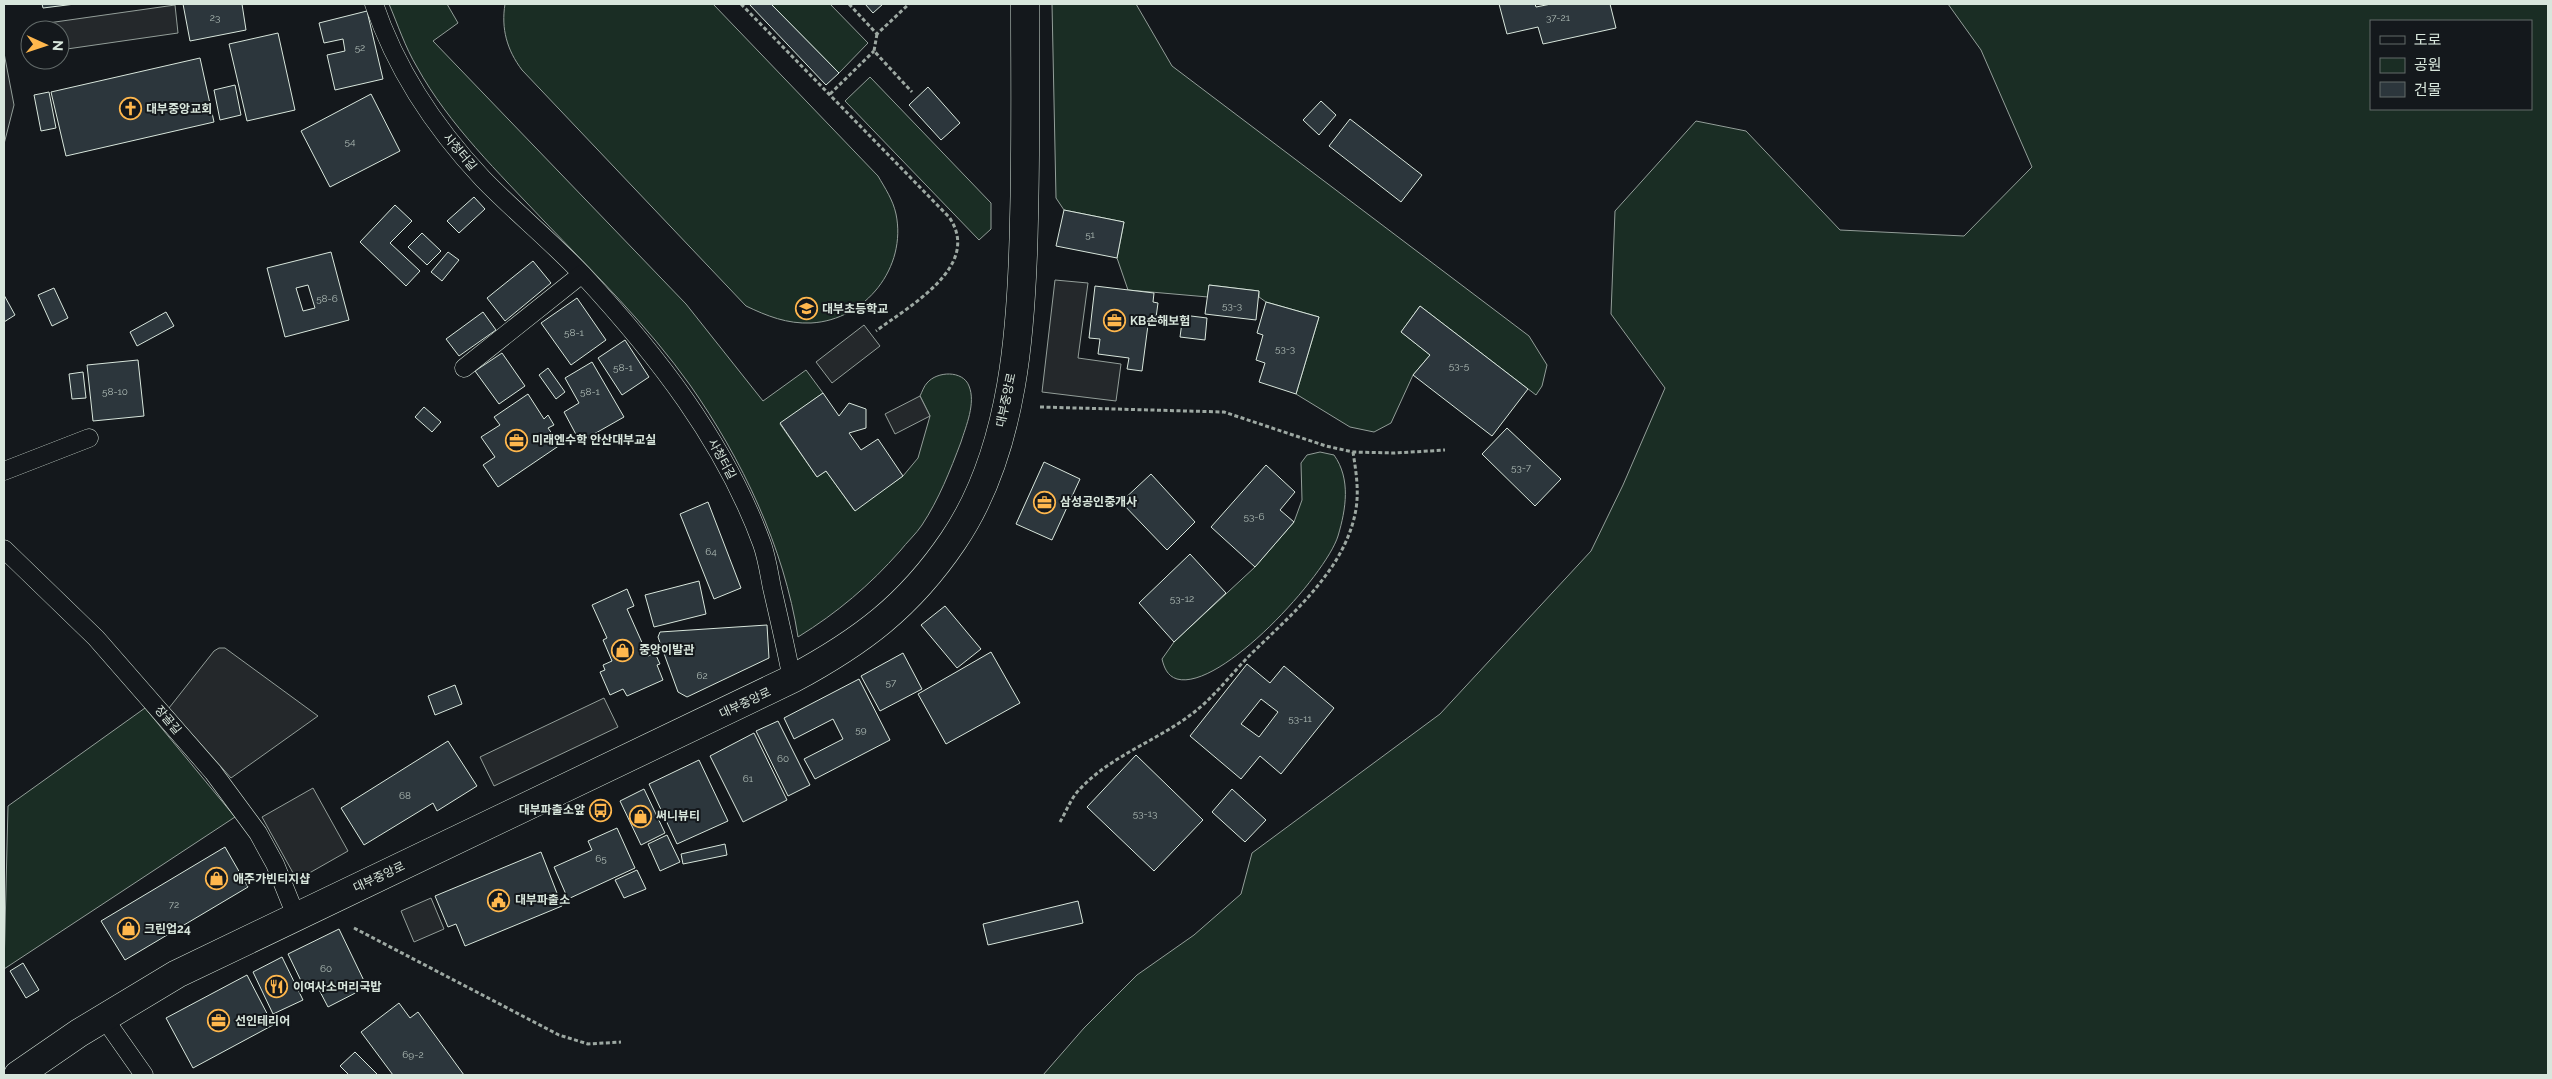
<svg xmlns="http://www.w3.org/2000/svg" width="2552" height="1079" font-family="Raleway,'Noto Sans KR',sans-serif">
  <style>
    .green { fill: #1a2d24; stroke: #939e99; fill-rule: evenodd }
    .parking { fill: #24282b; stroke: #939e99 }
    .building { fill: #2c363c; stroke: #d8e6dc; fill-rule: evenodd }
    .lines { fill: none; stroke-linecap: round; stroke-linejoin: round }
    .service-casing { stroke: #d8e6dc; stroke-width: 19 }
    .tertiary-casing { stroke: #d8e6dc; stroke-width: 29 }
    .path { stroke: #9da8a2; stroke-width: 3; stroke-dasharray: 4 2.5; stroke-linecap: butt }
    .service { stroke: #14181c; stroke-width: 18 }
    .tertiary { stroke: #14181c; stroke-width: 28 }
    .labels { text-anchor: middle; stroke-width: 4; stroke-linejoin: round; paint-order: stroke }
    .number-label { font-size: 10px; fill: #adbab4 }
    .poi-label { font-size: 12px; font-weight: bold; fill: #d8e6dc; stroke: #14181c; text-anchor: start }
    .street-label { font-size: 12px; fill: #d8e6dc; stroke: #14181c }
  </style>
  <rect width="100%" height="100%" fill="#14181c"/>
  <g class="green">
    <path d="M389,4H447L458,23L433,41L686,304L763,401L806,370L823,393L780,424L817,477L826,471L854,510L903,476L918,458L930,416L920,396C922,392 924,386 927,383C937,371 963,370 969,386C976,403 966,426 961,442C950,471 939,499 922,525C916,534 907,542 900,551C870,585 837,613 798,637C784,547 742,459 690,385C648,326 594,273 544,221C499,173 449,125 417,67C405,47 398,25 389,4Z"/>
    <path d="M505,4H713L878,176C885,188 893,200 896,214C907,267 866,320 811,323C787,324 767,316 746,306L522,70C507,50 501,29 505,4Z"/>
    <polygon points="771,4 830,4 868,43 839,73"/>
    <polygon points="1052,4 1136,4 1172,66 1529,336 1547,365 1542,386 1536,395 1420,306 1401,332 1430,355 1413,375 1391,423 1374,432 1350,427 1296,394 1319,317 1266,302 1259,297 1259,291 1209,285 1208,297 1128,290 1117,258 1124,222 1064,210 1056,198"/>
    <path d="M1948,4H2548V1075H1043L1084,1028L1137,975L1194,935L1241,894L1252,853L1440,714L1591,551L1623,485L1665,388L1611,314L1615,211L1696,121L1746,131L1840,230L1964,236L2032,167L1981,50ZM2531,21V109H2371V21Z"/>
    <polygon points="870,77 991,203 991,229 979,240 845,101"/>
    <path d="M1320,452L1334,455C1351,479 1346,509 1338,536C1326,575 1221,691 1177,679C1167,676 1164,667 1162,659L1174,642L1255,567L1294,522L1302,500L1301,463L1307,455Z"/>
    <polygon points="145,708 235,817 4,969 8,806"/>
  </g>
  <g class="parking">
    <polygon points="175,5 178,33 60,50 60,30 49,30 48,23"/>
    <polygon points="4,53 14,105 4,144"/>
    <polygon points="1055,280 1088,283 1078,358 1121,364 1116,401 1042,392"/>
    <polygon points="864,325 880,346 832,383 816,362"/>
    <polygon points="920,396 930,416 895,434 885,414"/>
    <polygon points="219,648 225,648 318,716 231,778 169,708 214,651"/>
    <polygon points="604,698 618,727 494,786 480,757"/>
    <polygon points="313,788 348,851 297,880 262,817"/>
    <polygon points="431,898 444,929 414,942 401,911"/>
  </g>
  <g class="building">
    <polygon points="42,4 75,4 43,8"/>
    <polygon points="183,4 242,4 246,30 190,41"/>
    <polygon points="749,4 771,4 839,73 826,85"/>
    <polygon points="865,4 883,4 873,13"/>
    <polygon points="1499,4 1535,4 1536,7 1551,4 1610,4 1616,28 1543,44 1538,27 1507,34"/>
    <polygon points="367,11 383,79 335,90 327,55 345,51 343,39 324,43 319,23"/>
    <polygon points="278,33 295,110 247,121 229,44"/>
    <polygon points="200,58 214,122 66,156 51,92"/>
    <polygon points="235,85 241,115 220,120 214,90"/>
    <polygon points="928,87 960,123 941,140 909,105"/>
    <polygon points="49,92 56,128 41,131 34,95"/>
    <polygon points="371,94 400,151 330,187 301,131"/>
    <polygon points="1321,101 1336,115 1319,135 1303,120"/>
    <polygon points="1350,119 1422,175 1401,202 1329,146"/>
    <polygon points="474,197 485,209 459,233 447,221"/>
    <polygon points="395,205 412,221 390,243 420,271 406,286 360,242"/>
    <polygon points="1064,210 1124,222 1117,258 1056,246"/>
    <polygon points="422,233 441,251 427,265 408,247"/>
    <path d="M331,252L349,320L285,337L267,268ZM308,285L315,308L303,311L296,288Z"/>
    <polygon points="448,252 459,260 442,281 431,272"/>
    <polygon points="533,261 551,283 505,321 487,298"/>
    <polygon points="1209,285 1259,291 1256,320 1205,314"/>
    <polygon points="1095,286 1154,293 1153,302 1158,303 1155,325 1148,325 1142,371 1127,369 1129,358 1098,354 1100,339 1089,338"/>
    <polygon points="54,288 68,318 52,326 38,295"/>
    <polygon points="4,295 15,315 4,322"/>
    <polygon points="577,298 606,340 571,365 541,323"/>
    <polygon points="1266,302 1319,317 1296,394 1259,382 1265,363 1256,360 1263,335 1257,333"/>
    <polygon points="1420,306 1528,389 1492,436 1413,375 1430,355 1401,332"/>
    <polygon points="166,312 174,326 137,346 130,332"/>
    <polygon points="483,312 496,330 459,356 446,339"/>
    <polygon points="1183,315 1207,318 1205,340 1180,337"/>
    <polygon points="625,340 649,377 622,395 598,358"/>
    <polygon points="502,353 525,386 499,404 475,371"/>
    <polygon points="138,360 144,416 93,421 87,365"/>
    <polygon points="592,362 624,417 580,442 564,412 579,403 565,378"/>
    <polygon points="548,368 565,392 556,399 539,375"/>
    <polygon points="83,372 86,398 72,399 69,374"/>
    <polygon points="823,393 839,416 849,403 866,409 866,428 849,433 861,450 878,439 903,476 855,511 826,471 817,477 780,423"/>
    <polygon points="528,394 544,419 548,415 554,425 548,428 560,445 498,487 483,465 495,457 481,437 500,425 494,417"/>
    <polygon points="424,407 441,422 432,432 415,417"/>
    <polygon points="1507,428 1561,479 1535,506 1482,454"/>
    <polygon points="1044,462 1080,479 1052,540 1016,524"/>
    <polygon points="1266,465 1295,492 1280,510 1294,522 1255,567 1211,527"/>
    <polygon points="1151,474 1195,522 1167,550 1121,502"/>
    <polygon points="708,502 741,588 714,599 680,514"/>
    <polygon points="1190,554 1226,593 1174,642 1139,603"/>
    <polygon points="699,581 706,614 654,627 645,595"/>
    <polygon points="627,589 634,606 627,609 648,656 655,653 660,664 657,665 663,680 627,696 623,689 610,695 600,672 605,670 603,665 612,661 603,640 607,638 592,605"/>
    <polygon points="945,606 981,649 957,668 921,625"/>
    <polygon points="767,625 769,658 687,697 678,692 658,637 660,632"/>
    <polygon points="991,652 1020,703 946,744 918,694"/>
    <polygon points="903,653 922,689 880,711 861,676"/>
    <path d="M1247,664L1270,683L1284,666L1334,708L1281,774L1260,756L1241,779L1190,736ZM1261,699L1278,712L1259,737L1241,724Z"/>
    <polygon points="859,679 890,740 815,779 804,759 843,739 833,719 794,739 784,718"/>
    <polygon points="455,685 462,704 435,715 428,696"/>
    <polygon points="778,721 810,785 788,796 756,731"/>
    <polygon points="754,733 787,800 743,822 710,756"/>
    <polygon points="448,741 477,786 437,811 433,803 364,845 341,808"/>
    <polygon points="1136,755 1203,820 1154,871 1087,807"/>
    <polygon points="699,760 728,821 677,844 649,784"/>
    <polygon points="644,789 665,833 641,845 620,801"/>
    <polygon points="1232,789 1266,820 1245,842 1212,812"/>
    <polygon points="617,828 635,868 568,899 554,867 592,850 588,841"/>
    <polygon points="667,835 680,862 660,871 648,844"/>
    <polygon points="725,844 727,855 683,864 681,854"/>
    <polygon points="225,847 248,887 125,960 101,921"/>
    <polygon points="541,852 562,906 465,946 456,924 448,927 435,896"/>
    <polygon points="637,870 646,889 624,898 615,880"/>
    <polygon points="1078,901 1083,923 988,945 983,924"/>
    <polygon points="339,929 367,987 328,1007 315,982 304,987 288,954"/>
    <polygon points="282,957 303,1000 273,1014 253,972"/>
    <polygon points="23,963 39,990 26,998 10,971"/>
    <polygon points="247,975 273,1025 193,1068 166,1018"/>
    <polygon points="399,1003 410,1018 418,1012 464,1075 393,1075 361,1032"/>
    <polygon points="355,1052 378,1075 349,1075 340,1066"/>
  </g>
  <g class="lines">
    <defs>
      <g id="service">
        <path d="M374,4C396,69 436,129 483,179C515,212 551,241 583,275C656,354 725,442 762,544C767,558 769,573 772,588C779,618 786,649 792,679"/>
        <polyline points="464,368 582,274"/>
        <polyline points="4,471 89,438"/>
        <polyline points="4,549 96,638 213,772 258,833 275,864 296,916"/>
        <polyline points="104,1018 144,1075"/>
      </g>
      <path id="tertiary" d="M18,1075L79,1033L177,974L792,679C861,642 909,606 953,541C1015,450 1022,325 1024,219C1026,147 1025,75 1025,4"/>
    </defs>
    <use href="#service" class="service-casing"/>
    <use href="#tertiary" class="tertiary-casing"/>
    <g class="path">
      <path d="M741,4L949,217C983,266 909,306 876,331"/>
      <polyline points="849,4 877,34 909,4"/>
      <polyline points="877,34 874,51 912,92"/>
      <polyline points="830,94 874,51"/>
      <polyline points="1040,407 1224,412 1326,446 1353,452 1395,453 1445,450"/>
      <path d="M1060,822C1066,812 1071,798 1079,790C1109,757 1154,742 1189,716C1212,700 1231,674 1251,654C1292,614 1346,569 1356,509C1359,490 1356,471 1353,452"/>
      <polyline points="354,928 559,1035 588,1044 621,1042"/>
    </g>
    <use href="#service" class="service"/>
    <use href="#tertiary" class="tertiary"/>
  </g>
  <defs>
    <symbol id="church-ring" viewBox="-11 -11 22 22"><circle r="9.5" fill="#14181c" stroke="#ffb74d" stroke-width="1.5"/><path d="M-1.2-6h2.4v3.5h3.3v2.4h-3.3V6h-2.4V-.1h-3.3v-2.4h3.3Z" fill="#ffb74d"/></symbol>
    <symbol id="school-ring" viewBox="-11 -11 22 22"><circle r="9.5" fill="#14181c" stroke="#ffb74d" stroke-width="1.5"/><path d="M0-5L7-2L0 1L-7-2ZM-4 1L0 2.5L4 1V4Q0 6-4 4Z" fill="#ffb74d"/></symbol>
    <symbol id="office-ring" viewBox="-11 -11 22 22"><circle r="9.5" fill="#14181c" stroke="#ffb74d" stroke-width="1.5"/><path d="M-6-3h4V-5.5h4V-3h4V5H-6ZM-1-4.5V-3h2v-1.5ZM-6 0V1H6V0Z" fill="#ffb74d"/></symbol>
    <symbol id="shop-ring" viewBox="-11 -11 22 22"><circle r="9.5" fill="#14181c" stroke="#ffb74d" stroke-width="1.5"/><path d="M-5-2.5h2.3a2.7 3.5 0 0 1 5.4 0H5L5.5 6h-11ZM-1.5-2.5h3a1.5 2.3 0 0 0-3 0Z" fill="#ffb74d"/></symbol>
    <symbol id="bus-ring" viewBox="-11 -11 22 22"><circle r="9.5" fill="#14181c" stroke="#ffb74d" stroke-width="1.5"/><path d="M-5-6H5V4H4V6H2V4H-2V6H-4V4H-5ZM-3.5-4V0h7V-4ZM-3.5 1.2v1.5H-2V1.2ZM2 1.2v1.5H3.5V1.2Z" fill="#ffb74d"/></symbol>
    <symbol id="civic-ring" viewBox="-11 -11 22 22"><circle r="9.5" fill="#14181c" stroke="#ffb74d" stroke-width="1.5"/><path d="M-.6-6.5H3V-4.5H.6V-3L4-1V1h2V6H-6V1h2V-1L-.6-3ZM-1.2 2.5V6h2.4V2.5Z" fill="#ffb74d"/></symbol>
    <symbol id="restaurant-ring" viewBox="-11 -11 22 22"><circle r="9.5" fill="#14181c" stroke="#ffb74d" stroke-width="1.5"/><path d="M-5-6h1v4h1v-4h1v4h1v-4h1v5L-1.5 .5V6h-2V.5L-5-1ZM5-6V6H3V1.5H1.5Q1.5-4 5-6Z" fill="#ffb74d"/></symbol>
  </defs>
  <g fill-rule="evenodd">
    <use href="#church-ring" x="118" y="96" width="25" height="25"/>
    <use href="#school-ring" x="794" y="296" width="25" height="25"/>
    <use href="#office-ring" x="1102" y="308" width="25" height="25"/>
    <use href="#office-ring" x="504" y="428" width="25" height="25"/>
    <use href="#office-ring" x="1032" y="490" width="25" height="25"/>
    <use href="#shop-ring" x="610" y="638" width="25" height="25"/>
    <use href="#bus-ring" x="588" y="798" width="25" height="25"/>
    <use href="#shop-ring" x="628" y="804" width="25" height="25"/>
    <use href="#shop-ring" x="204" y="866" width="25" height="25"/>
    <use href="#civic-ring" x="486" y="888" width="25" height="25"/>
    <use href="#shop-ring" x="116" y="916" width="25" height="25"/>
    <use href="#restaurant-ring" x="264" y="974" width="25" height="25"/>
    <use href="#office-ring" x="206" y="1008" width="25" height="25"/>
  </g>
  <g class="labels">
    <g class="number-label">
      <text x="215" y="21">23</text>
      <text x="1558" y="21">37-21</text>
      <text x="360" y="51">52</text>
      <text x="350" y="145">54</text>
      <text x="1090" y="238">51</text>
      <text x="327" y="302">58-6</text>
      <text x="1232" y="309">53-3</text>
      <text x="574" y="336">58-1</text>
      <text x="1285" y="352">53-3</text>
      <text x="1459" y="369">53-5</text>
      <text x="623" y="371">58-1</text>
      <text x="115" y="395">58-10</text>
      <text x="590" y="395">58-1</text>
      <text x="1521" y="471">53-7</text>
      <text x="1254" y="520">53-6</text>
      <text x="711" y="555">64</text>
      <text x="1182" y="602">53-12</text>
      <text x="702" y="679">62</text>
      <text x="891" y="686">57</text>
      <text x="1300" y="722">53-11</text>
      <text x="861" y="733">59</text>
      <text x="783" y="762">60</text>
      <text x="748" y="782">61</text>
      <text x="405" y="799">68</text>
      <text x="1145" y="817">53-13</text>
      <text x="601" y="862">65</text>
      <text x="174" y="908">72</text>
      <text x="326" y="972">60</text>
      <text x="413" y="1058">69-2</text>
    </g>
    <g class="poi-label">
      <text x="146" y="113">대부중앙교회</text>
      <text x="822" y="313">대부초등학교</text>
      <text x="1130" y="325">KB손해보험</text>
      <text x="532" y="444">미래엔수학 안산대부교실</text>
      <text x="1060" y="506">삼성공인중개사</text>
      <text x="639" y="654">중앙이발관</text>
      <text x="585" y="814" text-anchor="end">대부파출소앞</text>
      <text x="656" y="820">써니뷰티</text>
      <text x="233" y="883">애주가빈티지샵</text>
      <text x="515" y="904">대부파출소</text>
      <text x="144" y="933">크린업24</text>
      <text x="293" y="991">이여사소머리국밥</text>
      <text x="235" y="1025">선인테리어</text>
    </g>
    <g class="street-label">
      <text transform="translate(460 152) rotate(50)" y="4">사청터길</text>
      <text transform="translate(1006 400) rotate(-78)" y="4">대부중앙로</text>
      <text transform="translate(722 459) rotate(61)" y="4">사청터길</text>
      <text transform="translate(745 703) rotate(-25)" y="4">대부중앙로</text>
      <text transform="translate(168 720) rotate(50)" y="4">장골길</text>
      <text transform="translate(379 877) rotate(-25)" y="4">대부중앙로</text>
    </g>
  </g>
  <rect width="2552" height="1079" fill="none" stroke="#d8e6dc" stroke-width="10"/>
  <rect x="2370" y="20" width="162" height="90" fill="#14181c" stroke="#626a69"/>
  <rect x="2380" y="36" width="25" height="8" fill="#14181c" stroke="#626a69"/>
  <text x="2414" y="45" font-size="15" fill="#d8e6dc">도로</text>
  <rect x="2380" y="58" width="25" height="15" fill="#1a2d24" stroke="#626a69"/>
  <text x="2414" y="70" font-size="15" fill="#d8e6dc">공원</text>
  <rect x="2380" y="82" width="25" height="15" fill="#2c363c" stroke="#626a69"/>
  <text x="2414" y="95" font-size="15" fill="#d8e6dc">건물</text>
  <g transform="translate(45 45) rotate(93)"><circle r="24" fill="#14181c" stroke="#626a69"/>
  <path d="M0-4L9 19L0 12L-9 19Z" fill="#ffb74d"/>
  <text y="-8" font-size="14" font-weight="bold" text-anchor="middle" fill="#d8e6dc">N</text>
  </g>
</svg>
